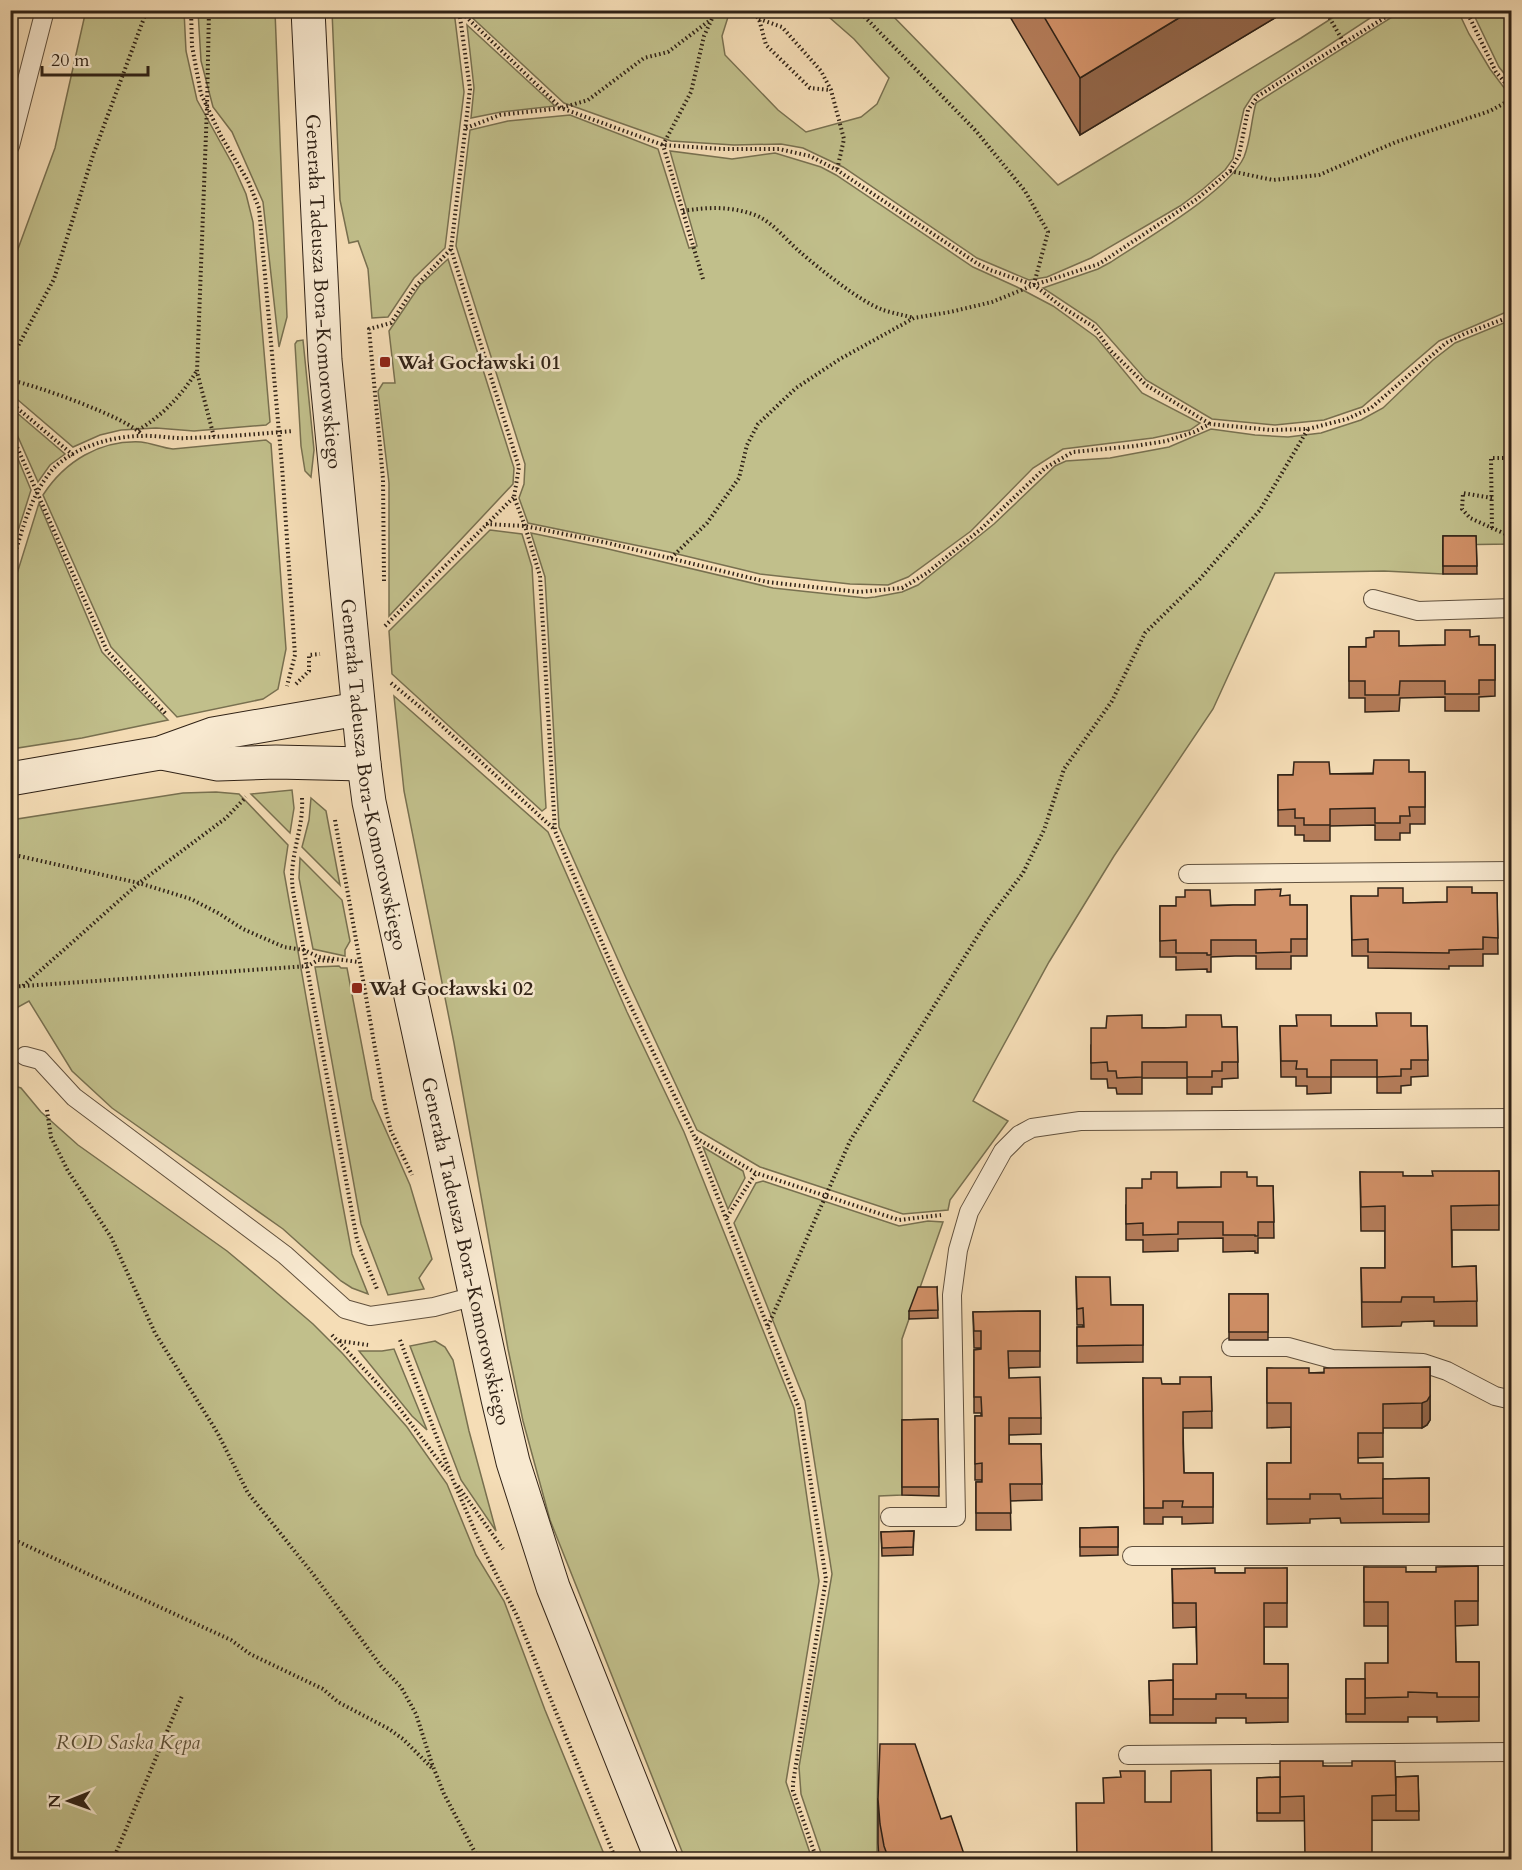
<svg xmlns="http://www.w3.org/2000/svg" width="1522" height="1870" font-family="Cardo,serif">
  <style>
    .green { fill: #c1bf8b; stroke: #787050; stroke-width: 1.5 }
    .lines { fill: none; stroke-linecap: round; stroke-linejoin: round }
    .lane-casing { stroke: #61513e; stroke-width: 20 }
    .secondary-casing { stroke: #302216; stroke-width: 35 }
    .path { stroke: #302216; stroke-width: 4; stroke-dasharray: 1.5 3; stroke-linecap: butt }
    .lane { stroke: #f8e9d0; stroke-width: 18 }
    .secondary { stroke: #f8e9d0; stroke-width: 33 }
    .wall { fill: #b47c59; stroke: #302216; stroke-width: 1.5 }
    .shaded-wall { fill: #926548; stroke: #302216; stroke-width: 1.5 }
    .building { fill: #d19067; stroke: #302216; stroke-width: 1.5 }
    .poi-dot { fill: #8f2418; stroke: #f8e9d0; stroke-width: 2 }
    .labels { text-anchor: middle; stroke-width: 5; stroke-linejoin: round; paint-order: stroke }
    .street-label { font-size: 20px; fill: #302216; stroke: #f8e9d0 }
    .poi-label { font-size: 20px; font-weight: bold; fill: #302216; stroke: #f8e9d0; text-anchor: start }
    .park-label { font-size: 20px; font-style: italic; fill: #5c5139; stroke: #f8e9d0 }
  </style>
  <rect width="100%" height="100%" fill="#f5ddb6"/>
  <filter id="stains"><feTurbulence type="fractalNoise" baseFrequency=".00333" numOctaves="4"/><feColorMatrix values="0 0 0 0 .2 0 0 0 0 .09 0 0 0 0 .02 0 0 0 .5 -.17"/></filter>
  <radialGradient id="worn" r=".72"><stop offset=".6" stop-color="#630" stop-opacity="0"/><stop offset="1" stop-color="#630" stop-opacity=".3"/></radialGradient>
  <g class="green">
    <polygon points="86,10 184,11 186,51 197,100 233,165 246,194 253,222 270,422 266,425 194,431 156,428 121,430 100,435 73,447 11,394 11,268 55,148"/>
    <path d="M1403,10L1458,11L1469,34L1490,69L1511,97V310L1439,341L1362,407L1324,420L1275,425L1212,419L1146,380L1096,323L1043,288L1098,269L1111,262C1145,239 1228,192 1244,157C1251,140 1251,120 1256,103Z"/>
    <polygon points="198,11 275,11 287,317 279,347 263,202 232,132 213,107 201,61"/>
    <polygon points="332,11 454,11 464,92 445,248 414,278 388,317 372,318 368,269 358,241 349,243 340,200"/>
    <polygon points="465,11 737,11 728,17 722,36 725,55 778,110 806,132 861,117 877,104 889,78 854,39 822,11 888,11 1058,185 1301,38 1343,11 1381,11 1253,95 1244,109 1233,159 1225,170 1203,189 1180,206 1091,258 1047,277 1029,280 977,258 843,167 803,148 781,144 734,145 671,141 564,103"/>
    <polygon points="1472,11 1511,11 1511,82 1499,67"/>
    <polygon points="467,25 555,106 501,112 471,118 474,88"/>
    <polygon points="570,115 658,149 689,248 697,246 670,151 732,159 775,153 821,167 836,175 973,267 1017,287 1053,306 1096,337 1142,393 1200,423 1190,430 1153,438 1063,449 1033,468 971,531 908,577 888,585 850,584 760,574 669,552 528,523 519,498 524,484 525,464 456,246 470,130 508,121"/>
    <polygon points="448,259 514,468 513,484 389,616 389,483 378,391 383,383 395,383 389,331 420,285"/>
    <polygon points="1511,320 1511,544 1443,545 1443,574 1384,571 1275,573 1213,709 1114,856 1049,962 973,1101 1008,1121 950,1200 948,1210 903,1214 760,1167 697,1130 627,980 559,827 545,577 531,533 604,548 773,588 866,598 875,597 902,592 918,585 994,524 1055,466 1066,461 1110,458 1169,447 1211,429 1255,435 1288,437 1321,433 1361,420 1383,408 1433,360 1455,343"/>
    <polygon points="303,340 314,450 311,477 305,471 301,446 295,344 297,341"/>
    <polygon points="10,407 65,454 50,465 38,482 11,421"/>
    <path d="M266,440L271,444L286,649L278,689L263,699L177,717L111,647L43,495C65,461 100,440 141,442C152,443 162,448 173,449Z"/>
    <polygon points="11,442 31,490 11,553"/>
    <polygon points="39,503 102,652 168,720 82,738 11,749 11,593"/>
    <polygon points="490,530 522,534 532,567 546,808 542,811 392,674 389,631"/>
    <polygon points="394,696 548,832 627,1012 684,1132 794,1408 819,1581 786,1782 812,1859 685,1859 550,1520 523,1421 508,1349 454,1043 404,791"/>
    <polygon points="292,790 294,808 290,833 251,794"/>
    <polygon points="216,792 239,794 288,845 284,872 342,1201 352,1254 368,1294 352,1288 341,1281 283,1229 112,1108 72,1071 29,1001 11,1011 11,820 183,793"/>
    <polygon points="311,798 326,811 340,885 302,847 309,820"/>
    <polygon points="300,858 342,900 350,941 345,950 345,956 313,949 299,878"/>
    <polygon points="339,966 341,968 347,968 372,1099 410,1185 432,1259 419,1278 424,1289 388,1295 361,1224 315,967"/>
    <polygon points="11,1085 21,1088 41,1112 78,1145 227,1251 257,1276 313,1324 343,1354 407,1427 447,1484 476,1555 504,1601 545,1710 606,1859 11,1859"/>
    <polygon points="703,1147 743,1171 745,1178 728,1209"/>
    <polygon points="763,1181 899,1226 928,1221 943,1222 902,1339 902,1495 879,1496 877,1859 823,1859 801,1794 799,1767 832,1574 805,1401 734,1223 756,1183"/>
    <polygon points="435,1341 445,1347 453,1360 469,1431 496,1531 461,1480 410,1346"/>
    <polygon points="394,1349 427,1430 412,1416 359,1351 382,1351"/>
  </g>
  <g class="lines">
    <defs>
      <g id="lane">
        <polyline points="10,146 45,10"/>
        <polyline points="1373,599 1418,611 1512,608"/>
        <polyline points="1188,874 1512,871"/>
        <polyline points="25,1056 40,1060 74,1097 285,1255 345,1309 370,1316 434,1307 475,1296"/>
        <polyline points="1231,1347 1288,1347 1332,1359 1423,1363 1447,1371 1495,1396 1512,1400"/>
        <polyline points="890,1517 956,1517 952,1295 958,1250 969,1212 1003,1151 1019,1135 1032,1128 1080,1121 1512,1118"/>
        <polyline points="1132,1556 1512,1556"/>
        <polyline points="1128,1755 1512,1752"/>
      </g>
      <g id="secondary">
        <path id="s1" d="M308,10L325,360L364,764L369,802L498,1399L513,1462L553,1587L662,1860"/>
        <polyline points="162,753 218,764 276,762 364,764"/>
        <polyline points="10,779 160,753 213,734 358,709"/>
      </g>
    </defs>
    <use href="#lane" class="lane-casing"/>
    <use href="#secondary" class="secondary-casing"/>
    <g class="path">
      <polyline points="191,10 192,46 201,94 221,136 248,181 259,208 282,466 295,655 287,686"/>
      <polyline points="209,10 207,107 197,372 214,437"/>
      <polyline points="459,10 561,108 663,145 722,149 779,149 810,156 837,170 978,264 990,270 1034,285 1062,307 1094,327 1111,351 1146,385 1210,424"/>
      <polyline points="751,10 759,19 766,45 810,88 830,90"/>
      <polyline points="858,10 976,131 1025,191 1048,232 1034,284"/>
      <polyline points="1325,10 1344,43"/>
      <polyline points="1466,10 1496,72 1512,91"/>
      <polyline points="759,19 782,27 821,71 831,90 844,139 837,170"/>
      <polyline points="466,128 500,115 561,108 588,100 644,58 668,52 709,21"/>
      <polyline points="1230,171 1273,180 1319,175 1396,142 1490,111 1512,99"/>
      <path d="M683,211C708,207 730,206 755,215C773,222 786,240 800,252C820,269 859,301 883,310C893,313 903,315 914,318"/>
      <polyline points="451,249 519,467 514,497 525,526 540,576 555,831 617,978 695,1138 799,1408 826,1579 793,1783 793,1791 817,1860"/>
      <polyline points="703,279 663,145 691,92 704,36 716,10"/>
      <polyline points="10,361 54,279 93,155 147,10"/>
      <path d="M10,380C35,385 129,418 142,435"/>
      <polyline points="10,402 73,455"/>
      <path d="M138,430C162,416 182,395 196,372"/>
      <polyline points="10,431 107,651 167,715"/>
      <polyline points="1492,498 1463,493 1462,509 1470,518 1512,537"/>
      <polyline points="486,524 525,526 608,543 767,582 859,592 902,588 927,573 981,529 1045,468 1073,452 1135,446 1166,441 1194,432 1210,424 1271,430 1308,429 1347,419 1371,408 1446,343 1464,334 1512,316"/>
      <polyline points="1492,528 1491,458 1512,458"/>
      <polyline points="671,558 707,523 739,478 747,445 758,424 796,388 840,359 914,318 950,312 992,302 1034,285 1099,264 1197,199 1230,171 1239,155 1248,110 1258,96 1397,10"/>
      <path d="M10,570C21,536 29,496 53,469C74,447 112,436 142,436C157,435 172,439 187,438C223,437 258,434 293,431"/>
      <polyline points="384,581 383,479 369,329 391,323 414,288 451,249 470,89 459,10"/>
      <polyline points="385,626 514,497"/>
      <polyline points="391,683 431,716 555,830"/>
      <polyline points="296,684 309,671 309,655 320,654"/>
      <path d="M302,798C304,831 288,856 293,891L357,1240L377,1289"/>
      <polyline points="335,820 386,1111 391,1131 412,1175"/>
      <polyline points="10,854 139,883 191,899 218,913 243,929 284,947 304,950 319,957 359,962"/>
      <polyline points="23,986 139,883 226,818 246,797"/>
      <polyline points="10,987 308,966 318,960 334,961"/>
      <polyline points="47,1110 51,1137 68,1171 111,1237 155,1333 217,1432 248,1493 313,1574 381,1666 401,1687 416,1714 432,1764 444,1794 479,1860"/>
      <polyline points="696,1138 756,1173 899,1220 941,1215"/>
      <polyline points="727,1217 756,1173"/>
      <polyline points="768,1326 850,1141 987,921 1023,873 1044,830 1064,769 1112,701 1145,633 1199,580 1260,510 1308,429"/>
      <polyline points="332,1335 393,1400 448,1473"/>
      <polyline points="400,1340 453,1480 477,1536 517,1616 616,1860"/>
      <polyline points="340,1341 368,1345"/>
      <polyline points="458,1486 503,1549"/>
      <polyline points="10,1538 231,1640 250,1654 323,1689 338,1702 389,1729 403,1739 432,1768"/>
      <polyline points="113,1860 182,1696"/>
    </g>
    <use href="#lane" class="lane"/>
    <use href="#secondary" class="secondary"/>
  </g>
  <g class="wall">
    <polygon points="1006,10 1288,10 1080,135"/>
    <polygon points="1443,536 1476,536 1477,574 1443,574"/>
    <polygon points="1470,637 1479,645 1495,645 1495,696 1479,697 1479,711 1445,711 1445,697 1400,698 1399,711 1365,712 1365,698 1349,698 1349,647 1445,645"/>
    <polygon points="1425,772 1425,824 1410,824 1410,833 1400,833 1400,840 1375,840 1375,825 1330,826 1330,841 1304,841 1304,835 1295,835 1295,826 1278,826 1278,775"/>
    <polygon points="1472,893 1497,893 1498,954 1483,954 1483,966 1449,966 1449,969 1368,968 1368,956 1352,956 1351,896 1403,903 1447,902"/>
    <polygon points="1281,896 1290,905 1307,905 1307,956 1291,956 1291,969 1256,969 1256,956 1235,956 1211,957 1211,972 1207,972 1207,969 1176,970 1176,957 1160,957 1160,906 1255,905"/>
    <polygon points="1280,1026 1427,1026 1428,1076 1411,1077 1411,1085 1401,1086 1401,1093 1377,1093 1377,1077 1331,1077 1331,1093 1307,1094 1307,1086 1296,1086 1296,1077 1281,1077"/>
    <polygon points="1237,1027 1238,1078 1222,1079 1222,1087 1212,1087 1212,1094 1187,1094 1187,1078 1142,1078 1142,1094 1117,1094 1116,1088 1108,1088 1107,1079 1091,1079 1091,1045 1142,1028"/>
    <polygon points="1499,1171 1499,1230 1452,1230 1452,1267 1476,1266 1477,1326 1434,1326 1434,1321 1402,1322 1401,1326 1362,1327 1361,1268 1385,1268 1385,1231 1361,1231 1360,1172 1403,1176 1433,1176"/>
    <polygon points="1247,1177 1257,1186 1273,1186 1274,1238 1258,1238 1258,1253 1255,1253 1255,1251 1223,1252 1223,1238 1178,1239 1178,1251 1143,1252 1143,1240 1126,1240 1126,1205 1142,1188 1221,1187"/>
    <polygon points="1076,1277 1111,1305 1143,1305 1143,1362 1077,1363 1077,1327 1083,1327 1083,1325 1077,1325"/>
    <polygon points="937,1287 938,1318 909,1319 909,1311"/>
    <rect x="1229" y="1294" width="39" height="46"/>
    <polygon points="1040,1311 1040,1367 1009,1368 1009,1378 1041,1418 1041,1434 1009,1435 1009,1444 1041,1444 1042,1500 1010,1501 1011,1530 976,1530 976,1482 982,1482 982,1480 975,1480 975,1416 981,1416 981,1413 974,1413 974,1350 981,1349 981,1348 974,1348 973,1312"/>
    <polygon points="1430,1367 1430,1420 1427,1425 1422,1428 1383,1428 1383,1457 1358,1458 1358,1463 1383,1479 1429,1478 1429,1522 1341,1523 1340,1518 1310,1519 1310,1523 1267,1524 1267,1463 1291,1463 1291,1427 1267,1428 1267,1368 1309,1373"/>
    <polygon points="1211,1377 1212,1428 1183,1428 1184,1473 1213,1473 1213,1523 1182,1524 1182,1517 1163,1517 1163,1524 1144,1524 1143,1378 1162,1384 1180,1384"/>
    <polygon points="938,1419 939,1496 902,1495 902,1420"/>
    <polygon points="1118,1527 1118,1555 1080,1556 1080,1528"/>
    <polygon points="914,1531 913,1555 882,1556 881,1532"/>
    <polygon points="1478,1566 1478,1625 1455,1626 1456,1662 1479,1662 1479,1721 1437,1722 1437,1717 1408,1717 1408,1722 1346,1722 1346,1679 1365,1679 1388,1663 1388,1626 1364,1626 1364,1567 1406,1572 1436,1572"/>
    <polygon points="1287,1568 1287,1627 1264,1627 1264,1664 1288,1664 1288,1722 1246,1723 1246,1718 1216,1718 1216,1723 1150,1723 1149,1681 1173,1680 1197,1664 1196,1627 1173,1628 1172,1569 1215,1573 1245,1573"/>
    <polygon points="1323,1766 1396,1777 1418,1776 1419,1820 1257,1821 1257,1778 1280,1777"/>
    <polygon points="878,1799 941,1819 966,1860 879,1860 878,1843"/>
  </g>
  <g class="shaded-wall">
    <polygon points="1192,10 1288,10 1080,135 1080,78"/>
    <polygon points="1430,1396 1430,1420 1427,1425 1422,1428 1422,1403"/>
  </g>
  <g class="building">
    <polygon points="1040,10 1192,10 1080,78"/>
    <polygon points="1443,536 1476,536 1477,566 1443,566"/>
    <polygon points="1445,630 1470,630 1470,637 1479,636 1479,645 1495,645 1495,680 1479,680 1479,694 1445,694 1445,681 1400,681 1399,695 1365,695 1365,681 1349,681 1349,647 1366,647 1366,638 1374,637 1374,631 1399,631 1399,646 1445,645"/>
    <polygon points="1374,760 1409,760 1409,772 1425,772 1425,807 1409,807 1410,816 1400,816 1400,823 1375,823 1375,808 1330,809 1330,825 1304,825 1304,818 1295,818 1295,809 1278,810 1278,775 1293,775 1294,762 1329,762 1330,774 1373,774"/>
    <polygon points="1447,887 1472,887 1472,893 1497,893 1498,938 1483,937 1483,949 1449,950 1449,953 1368,952 1368,939 1352,940 1351,896 1378,896 1378,888 1403,888 1403,903 1447,902"/>
    <polygon points="1281,889 1280,896 1290,895 1290,905 1307,905 1307,939 1291,939 1291,952 1256,953 1256,940 1211,940 1211,955 1207,955 1207,953 1176,953 1176,940 1160,941 1160,906 1176,906 1176,897 1185,897 1185,890 1210,890 1211,906 1233,905 1255,905 1255,890"/>
    <polygon points="1376,1013 1411,1013 1411,1026 1427,1026 1428,1060 1411,1060 1411,1069 1401,1069 1401,1076 1377,1077 1377,1060 1331,1060 1331,1077 1307,1077 1307,1069 1296,1069 1297,1061 1281,1061 1280,1026 1297,1026 1296,1015 1331,1015 1331,1026 1377,1026"/>
    <polygon points="1142,1015 1142,1028 1164,1028 1186,1027 1186,1015 1221,1015 1222,1027 1237,1027 1238,1062 1222,1062 1222,1071 1212,1071 1212,1077 1187,1077 1187,1062 1142,1062 1142,1077 1117,1078 1116,1071 1108,1071 1107,1062 1091,1063 1091,1028 1106,1028 1107,1016"/>
    <polygon points="1432,1171 1499,1171 1499,1205 1451,1206 1452,1267 1476,1266 1477,1301 1434,1302 1434,1297 1402,1297 1401,1302 1362,1302 1361,1268 1385,1268 1385,1206 1361,1207 1360,1172 1403,1172 1403,1176 1433,1176"/>
    <polygon points="1151,1172 1177,1172 1177,1188 1221,1187 1221,1172 1247,1172 1247,1177 1257,1177 1257,1186 1273,1186 1274,1222 1258,1222 1258,1236 1255,1236 1255,1235 1223,1235 1223,1222 1178,1222 1178,1234 1143,1235 1143,1223 1126,1224 1126,1188 1142,1188 1142,1179 1151,1179"/>
    <polygon points="1076,1277 1110,1277 1111,1305 1143,1305 1143,1345 1077,1346 1077,1327 1084,1327 1083,1308 1077,1309"/>
    <polygon points="918,1287 937,1287 938,1310 909,1311"/>
    <rect x="1229" y="1294" width="39" height="38"/>
    <polygon points="1040,1311 1040,1351 1008,1351 1009,1378 1040,1377 1041,1418 1009,1418 1009,1444 1041,1444 1042,1484 1010,1484 1011,1513 976,1513 976,1482 982,1482 982,1463 975,1464 975,1416 982,1416 981,1397 974,1397 974,1350 981,1349 981,1331 974,1331 973,1312"/>
    <polygon points="1430,1367 1430,1396 1427,1401 1422,1403 1383,1404 1383,1433 1358,1433 1358,1463 1383,1463 1383,1498 1341,1499 1340,1494 1310,1494 1310,1499 1267,1499 1267,1463 1291,1463 1291,1403 1267,1403 1267,1368 1309,1368 1309,1373 1324,1373 1324,1368"/>
    <polygon points="1180,1377 1211,1377 1212,1411 1183,1412 1183,1443 1184,1473 1213,1473 1213,1507 1182,1507 1183,1501 1163,1501 1163,1508 1144,1508 1143,1378 1161,1378 1162,1384 1180,1384"/>
    <polygon points="938,1419 939,1487 902,1487 902,1420"/>
    <polygon points="1429,1478 1429,1514 1383,1514 1383,1479"/>
    <polygon points="1118,1527 1118,1547 1080,1547 1080,1528"/>
    <polygon points="914,1531 913,1547 882,1548 881,1532"/>
    <polygon points="1478,1566 1478,1601 1455,1601 1456,1662 1479,1662 1479,1697 1437,1697 1437,1693 1408,1692 1408,1697 1365,1698 1365,1663 1388,1663 1388,1602 1364,1602 1364,1567 1406,1567 1406,1572 1436,1572 1436,1567"/>
    <polygon points="1215,1568 1215,1573 1245,1573 1245,1568 1287,1568 1287,1603 1264,1603 1264,1664 1288,1664 1288,1698 1246,1698 1246,1694 1216,1694 1216,1699 1173,1699 1173,1664 1197,1664 1196,1603 1173,1603 1172,1569"/>
    <rect x="1346" y="1679" width="19" height="35"/>
    <polygon points="1173,1680 1173,1715 1150,1715 1149,1681"/>
    <polygon points="880,1744 915,1744 941,1819 951,1816 966,1860 889,1860 884,1846 880,1824 878,1799"/>
    <polygon points="1280,1761 1323,1761 1323,1766 1352,1766 1352,1761 1395,1761 1396,1795 1372,1796 1372,1856 1396,1856 1396,1860 1281,1860 1281,1857 1305,1857 1304,1796 1280,1797"/>
    <polygon points="1211,1770 1212,1860 1077,1860 1076,1803 1104,1803 1103,1778 1121,1777 1120,1771 1145,1771 1145,1802 1171,1802 1171,1771"/>
    <polygon points="1418,1776 1419,1811 1396,1811 1396,1777"/>
    <polygon points="1280,1777 1280,1813 1257,1813 1257,1778"/>
  </g>
  <g class="poi-dot">
    <rect x="379" y="356" width="12" height="12" rx="3"/>
    <rect x="351" y="982" width="12" height="12" rx="3"/>
  </g>
  <g class="labels">
    <g class="street-label">
      <text dy="7" stroke="none"><textPath href="#s1" startOffset="282">Generała Tadeusza Bora-Komorowskiego</textPath></text>
      <text dy="7" stroke="none"><textPath href="#s1" startOffset="768">Generała Tadeusza Bora-Komorowskiego</textPath></text>
      <text dy="7" stroke="none"><textPath href="#s1" startOffset="1254">Generała Tadeusza Bora-Komorowskiego</textPath></text>
    </g>
    <g class="poi-label">
      <text x="397" y="369">Wał Gocławski 01</text>
      <text x="369" y="995">Wał Gocławski 02</text>
    </g>
    <g class="park-label">
      <text x="128" y="1749">ROD Saska Kępa</text>
    </g>
  </g>
  <rect width="1522" height="1870" fill="none" stroke="#f5ddb6" stroke-width="36"/>
  <rect x="12" y="12" width="1498" height="1846" fill="none" stroke="#302216" stroke-width="3"/>
  <rect x="18" y="18" width="1486" height="1834" fill="none" stroke="#302216" stroke-width="1.5"/>
  <g transform="translate(69 1801) rotate(269)" stroke="#f8e9d0" stroke-width="4.5" paint-order="stroke">
  <path d="M0-4.5L10 22L0 15L-10 22Z" fill="#302216"/>
  <text y="-9" font-size="16" font-weight="bold" text-anchor="middle" fill="#302216">N</text>
  </g>
  <path d="M42 66v9h106v-9" fill="none" stroke="#302216" stroke-width="3"/>
  <text x="51" y="66" font-size="18" fill="#302216" stroke="#f8e9d0" stroke-width="4.5" paint-order="stroke">20 m</text>
  <rect width="100%" height="100%" filter="url(#stains)"/>
  <rect width="100%" height="100%" fill="url(#worn)"/>
</svg>
